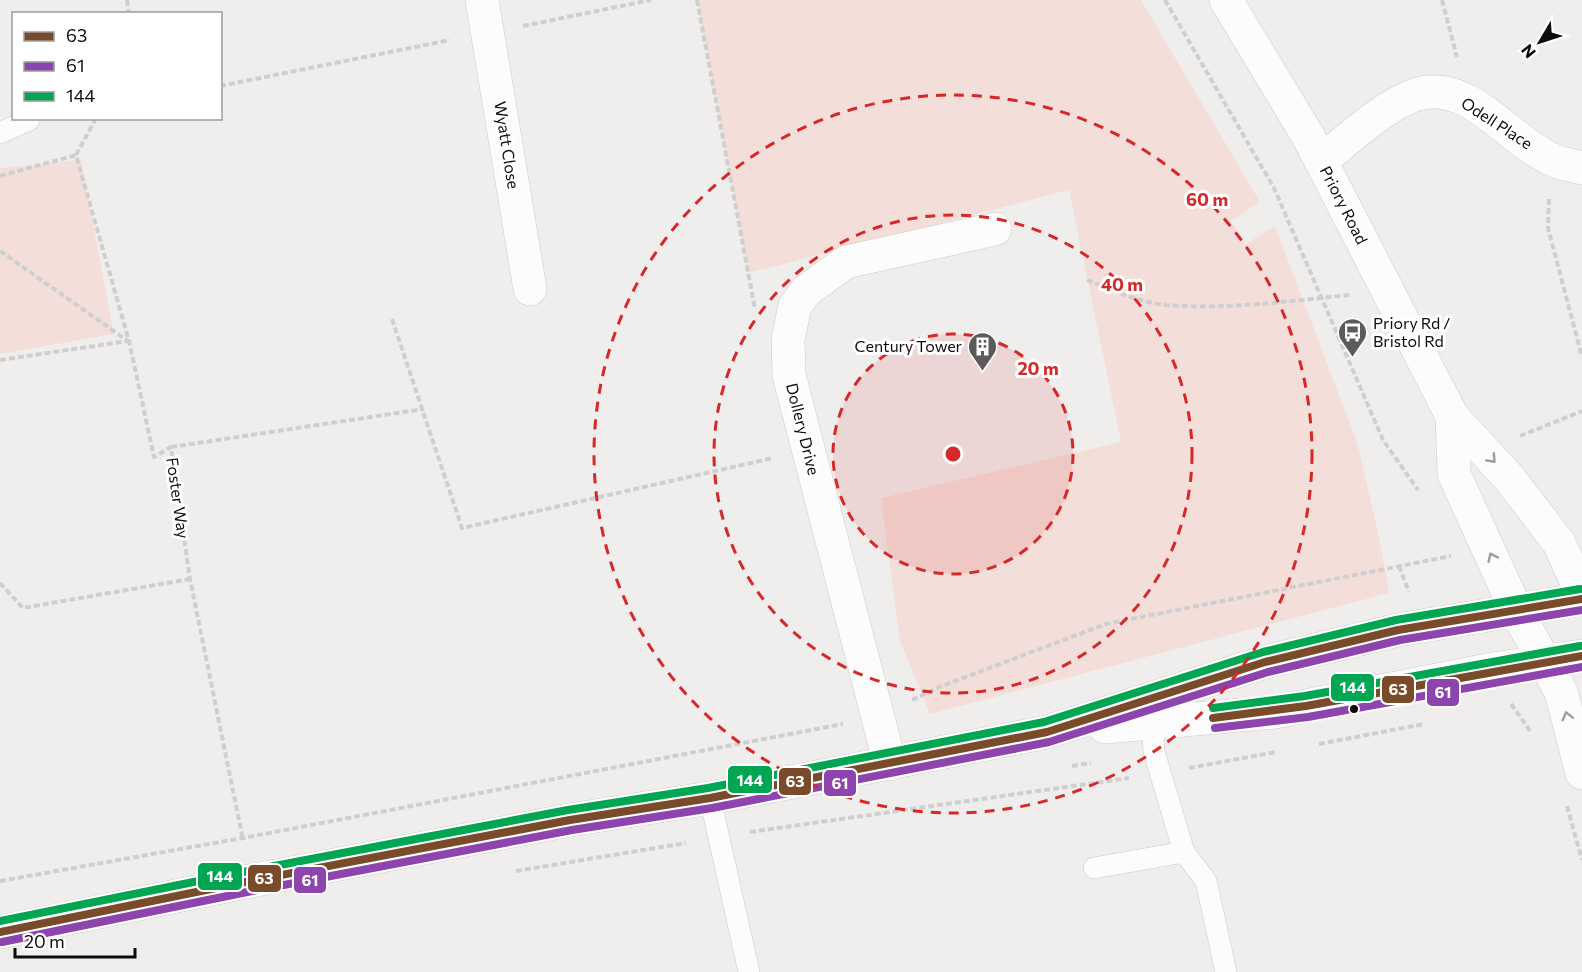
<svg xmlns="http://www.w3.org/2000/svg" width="1582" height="972" font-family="Commissioner,sans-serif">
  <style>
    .green { fill: #f3deda }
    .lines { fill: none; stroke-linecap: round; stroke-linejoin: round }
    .service-casing { stroke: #cccaca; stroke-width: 22 }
    .minor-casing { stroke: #cccaca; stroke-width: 34 }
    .secondary-casing { stroke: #cccaca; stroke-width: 34 }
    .trunk-casing { stroke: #cccaca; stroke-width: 34 }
    .path { stroke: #cfcfcf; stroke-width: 4; stroke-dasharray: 6 3; stroke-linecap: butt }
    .service { stroke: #fdfcfc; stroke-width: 21 }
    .minor { stroke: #fdfcfc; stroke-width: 33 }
    .secondary { stroke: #fdfcfc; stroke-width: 33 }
    .trunk { stroke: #fdfcfc; stroke-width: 33 }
    .bus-1-casing { stroke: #fff; stroke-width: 12 }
    .bus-2-casing { stroke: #fff; stroke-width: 12 }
    .bus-3-casing { stroke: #fff; stroke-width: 12 }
    .bus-1 { stroke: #7a4b2a; stroke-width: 8 }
    .bus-2 { stroke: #8e44ad; stroke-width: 8 }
    .bus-3 { stroke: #00a651; stroke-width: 8 }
    .oneway { stroke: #9d9c9c }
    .ring { fill: none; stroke: #d62828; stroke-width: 3; stroke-dasharray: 10 8 }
    .bus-dot { fill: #0d0b0b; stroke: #fff; stroke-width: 2 }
    .labels { text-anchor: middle; stroke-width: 6; stroke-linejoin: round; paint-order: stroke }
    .street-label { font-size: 16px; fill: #0d0b0b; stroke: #fff }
    .poi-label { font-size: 16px; fill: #0d0b0b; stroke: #fff; text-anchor: start }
    .centre { fill: #d62828; stroke: #fff; stroke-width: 3 }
    .ring-label { font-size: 18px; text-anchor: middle; font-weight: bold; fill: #d62828; stroke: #fff; stroke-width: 6; stroke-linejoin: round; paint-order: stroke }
    .line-badge { stroke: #fff; stroke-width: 2 }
    .badge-label { font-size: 16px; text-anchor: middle; font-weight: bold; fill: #fff }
  </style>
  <rect width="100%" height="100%" fill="#f0eeed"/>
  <g class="green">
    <polygon points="697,0 1141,0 1260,202 1231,221 1246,244 1275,226 1358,445 1381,546 1389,593 930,714 900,641 881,498 1121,442 1069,190 748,273"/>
    <polygon points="81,160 114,334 0,354 0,168"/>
  </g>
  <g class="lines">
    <defs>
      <g id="service">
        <polyline points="0,133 29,120"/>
        <polyline points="1152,723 1154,752 1184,852 1206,881 1226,972"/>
        <polyline points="710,798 749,972"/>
        <polyline points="1094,868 1184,852"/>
      </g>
      <g id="minor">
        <polyline points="482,0 530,289"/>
        <path d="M1321,161C1348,140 1383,106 1415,95C1468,77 1508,140 1551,159C1560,164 1572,165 1582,168"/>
        <polyline points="890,764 789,375 788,339 795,306 806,291 846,262 995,229"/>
      </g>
      <g id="secondary">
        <polyline points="1226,0 1308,136 1452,416 1510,479 1559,543 1582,594"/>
        <polyline points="1452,416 1454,474 1516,610 1561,692 1582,773"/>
      </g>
      <g id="trunk">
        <polyline points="1105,727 1275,712 1493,669 1582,656"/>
        <polyline points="0,932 250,881 570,820 710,798 1047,732 1265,662 1398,630 1582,599"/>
      </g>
    </defs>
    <use href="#service" class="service-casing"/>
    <use href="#minor" class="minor-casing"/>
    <use href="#secondary" class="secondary-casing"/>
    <use href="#trunk" class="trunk-casing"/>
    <g class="path">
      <polyline points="127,0 129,14"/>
      <polyline points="697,0 755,309"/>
      <polyline points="1165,0 1274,188 1383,440 1418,490"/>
      <polyline points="1442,0 1457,57"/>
      <polyline points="523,26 651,0"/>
      <polyline points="220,86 450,40"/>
      <polyline points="96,118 76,155 129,341 154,457 171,447 190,579 243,840"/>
      <polyline points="0,176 76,155"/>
      <polyline points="1549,199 1548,228 1582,357"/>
      <polyline points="0,251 128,341"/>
      <path d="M1087,280C1112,290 1138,302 1166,305C1226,310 1289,301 1349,295"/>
      <polyline points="392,319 462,528 773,458"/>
      <polyline points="0,360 128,341"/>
      <polyline points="1520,436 1582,411"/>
      <polyline points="171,447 424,409"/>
      <polyline points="1399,566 1409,592"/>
      <polyline points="0,583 23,608 190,579"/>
      <polyline points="912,700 939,687 1106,624 1451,556"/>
      <polyline points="1511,704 1531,732"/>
      <polyline points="1319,744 1424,724"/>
      <polyline points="1072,766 1091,763"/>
      <polyline points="1189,768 1276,752"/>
      <polyline points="1567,806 1582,860"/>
      <polyline points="750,832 1129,778"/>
      <polyline points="516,871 686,843"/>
      <polyline points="0,881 243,838 843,724"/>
    </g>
    <use href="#service" class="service"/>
    <use href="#minor" class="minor"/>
    <use href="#secondary" class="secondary"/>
    <use href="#trunk" class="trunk"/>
    <defs>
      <g id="bus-1">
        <polyline points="1213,718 1306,706 1582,656"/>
        <polyline points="0,932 250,881 570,820 710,798 1047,732 1265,662 1398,630 1582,599"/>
      </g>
      <g id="bus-2">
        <polyline points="1215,728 1308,717 1582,667"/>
        <polyline points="2,942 252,891 572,830 712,808 1049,742 1268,672 1400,640 1582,610"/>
      </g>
      <g id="bus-3">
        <polyline points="1213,708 1305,696 1580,646"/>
        <polyline points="0,921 248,871 568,810 708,788 1044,722 1263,652 1396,620 1580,589"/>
      </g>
    </defs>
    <use href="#bus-1" class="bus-1-casing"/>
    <use href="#bus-2" class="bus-2-casing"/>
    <use href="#bus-3" class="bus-3-casing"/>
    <use href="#bus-1" class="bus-1"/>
    <use href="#bus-2" class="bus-2"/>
    <use href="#bus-3" class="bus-3"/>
  </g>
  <defs><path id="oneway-chevron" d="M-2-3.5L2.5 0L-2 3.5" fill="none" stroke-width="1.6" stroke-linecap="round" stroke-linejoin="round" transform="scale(1.5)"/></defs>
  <g class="oneway">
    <use href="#oneway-chevron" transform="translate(1492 459) rotate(47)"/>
    <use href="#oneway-chevron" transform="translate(1492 557) rotate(-115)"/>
    <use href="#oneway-chevron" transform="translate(1567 716) rotate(-104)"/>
  </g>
  <circle cx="953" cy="454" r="120" fill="#d62828" fill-opacity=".12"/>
  <g class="ring">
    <circle cx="953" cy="454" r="120"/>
    <circle cx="953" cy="454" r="239"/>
    <circle cx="953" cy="454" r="359"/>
  </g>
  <defs>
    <symbol id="bus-pin" viewBox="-11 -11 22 30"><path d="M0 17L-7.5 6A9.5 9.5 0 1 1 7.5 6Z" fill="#5c5a5a" stroke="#fff"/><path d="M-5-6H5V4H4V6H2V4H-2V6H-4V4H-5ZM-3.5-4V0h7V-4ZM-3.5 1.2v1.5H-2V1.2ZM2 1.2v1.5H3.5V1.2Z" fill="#fff"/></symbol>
    <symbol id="building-pin" viewBox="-11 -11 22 30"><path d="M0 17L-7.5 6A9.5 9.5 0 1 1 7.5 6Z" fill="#5c5a5a" stroke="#fff"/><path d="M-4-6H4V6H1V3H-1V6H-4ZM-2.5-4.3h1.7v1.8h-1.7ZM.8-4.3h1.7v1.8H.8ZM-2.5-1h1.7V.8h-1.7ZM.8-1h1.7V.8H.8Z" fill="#fff"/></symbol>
  </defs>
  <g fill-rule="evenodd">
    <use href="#bus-pin" x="1336" y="316" width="33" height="45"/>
    <use href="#building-pin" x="966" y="330" width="33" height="45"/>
  </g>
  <circle class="bus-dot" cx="1354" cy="709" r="5"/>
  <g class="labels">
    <g class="street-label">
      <text transform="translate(1497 123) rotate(33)" y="6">Odell Place</text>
      <text transform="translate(507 145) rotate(81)" y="6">Wyatt Close</text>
      <text transform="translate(1344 205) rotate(63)" y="6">Priory Road</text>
      <text transform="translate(803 429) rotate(76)" y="6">Dollery Drive</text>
      <text transform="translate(178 498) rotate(82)" y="6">Foster Way</text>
    </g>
    <g class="poi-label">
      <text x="1373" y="329">Priory Rd /<tspan x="1373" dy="18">Bristol Rd</tspan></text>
      <text x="962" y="352" text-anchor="end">Century Tower</text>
    </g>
  </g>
  <circle cx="953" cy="454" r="9" class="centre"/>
  <g class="ring-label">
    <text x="1207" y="206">60 m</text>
    <text x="1122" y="291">40 m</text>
    <text x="1038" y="375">20 m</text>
  </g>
  <g class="line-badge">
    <rect x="1330" y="673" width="45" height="29" rx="6" fill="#00a651"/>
    <rect x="1381" y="675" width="34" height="29" rx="6" fill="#7a4b2a"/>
    <rect x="1426" y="678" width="34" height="29" rx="6" fill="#8e44ad"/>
    <rect x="727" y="765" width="46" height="29" rx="6" fill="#00a651"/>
    <rect x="778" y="767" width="34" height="29" rx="6" fill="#7a4b2a"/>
    <rect x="823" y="769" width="34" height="28" rx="6" fill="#8e44ad"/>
    <rect x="197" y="862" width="46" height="29" rx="6" fill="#00a651"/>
    <rect x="247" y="864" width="35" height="29" rx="6" fill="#7a4b2a"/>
    <rect x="293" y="866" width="34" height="28" rx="6" fill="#8e44ad"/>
  </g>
  <g class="badge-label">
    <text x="1353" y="693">144</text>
    <text x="1398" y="695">63</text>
    <text x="1443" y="698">61</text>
    <text x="750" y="786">144</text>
    <text x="795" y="787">63</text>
    <text x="840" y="789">61</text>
    <text x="220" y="882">144</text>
    <text x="264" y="884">63</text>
    <text x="310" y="886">61</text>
  </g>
  <rect x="12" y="12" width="210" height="108" fill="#ffffff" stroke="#9e9d9d" stroke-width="1.5"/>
  <rect x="24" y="32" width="30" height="9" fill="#7a4b2a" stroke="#9e9d9d" stroke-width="1.5"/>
  <text x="66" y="42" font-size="18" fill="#0d0b0b">63</text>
  <rect x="24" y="62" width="30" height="9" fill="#8e44ad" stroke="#9e9d9d" stroke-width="1.5"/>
  <text x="66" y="72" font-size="18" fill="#0d0b0b">61</text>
  <rect x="24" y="92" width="30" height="9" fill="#00a651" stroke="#9e9d9d" stroke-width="1.5"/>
  <text x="66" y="102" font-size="18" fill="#0d0b0b">144</text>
  <g transform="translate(1540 42) rotate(231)" stroke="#ffffff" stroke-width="4.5" paint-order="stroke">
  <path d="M0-4.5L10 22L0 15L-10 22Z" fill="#0d0b0b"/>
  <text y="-9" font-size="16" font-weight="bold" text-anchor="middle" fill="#0d0b0b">N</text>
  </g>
  <path d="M15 948v9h120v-9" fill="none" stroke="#0d0b0b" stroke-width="3"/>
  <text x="24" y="948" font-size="18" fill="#0d0b0b" stroke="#ffffff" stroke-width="4.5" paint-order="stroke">20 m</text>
</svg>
